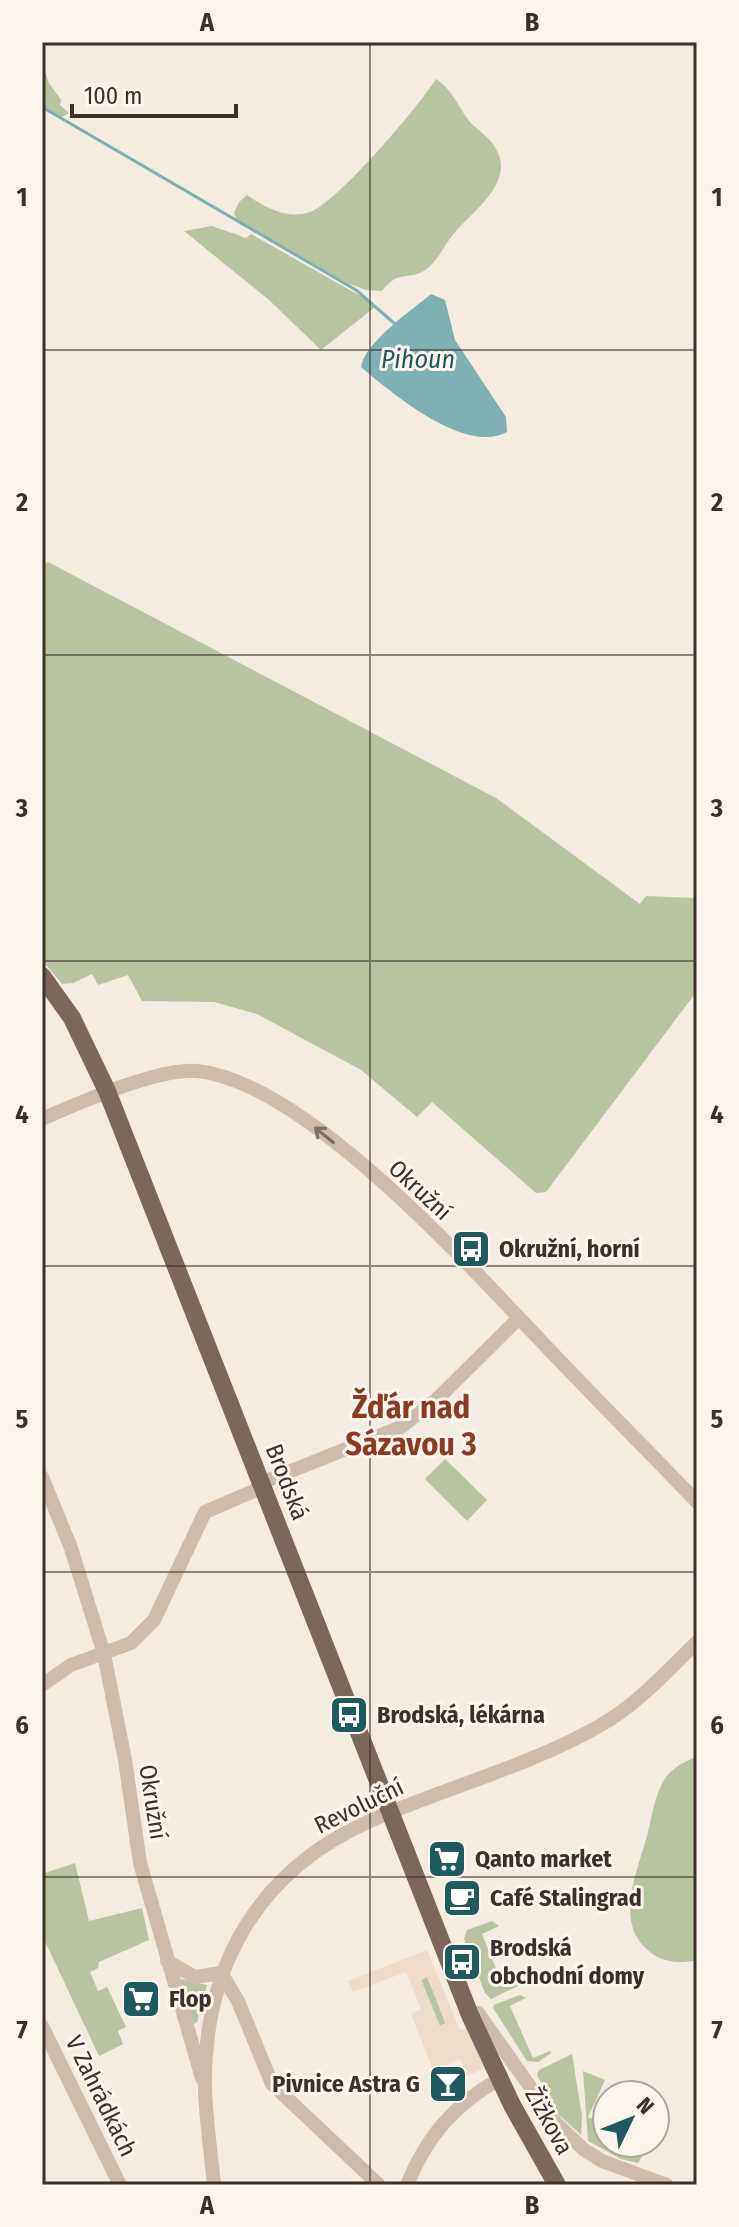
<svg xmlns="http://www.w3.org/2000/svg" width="739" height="2227" font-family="'Fira Sans Condensed',sans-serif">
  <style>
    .green { fill: #b8c4a0 }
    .plaza { fill: #ecdcc8; fill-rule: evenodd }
    .water { fill: #7fb0b2 }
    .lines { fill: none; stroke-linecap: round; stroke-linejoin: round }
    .stream { stroke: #7fb0b2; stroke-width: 3 }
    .minor { stroke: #cdbbac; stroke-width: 14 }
    .major { stroke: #7d675c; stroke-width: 18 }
    .oneway { stroke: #7d6f65 }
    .grid { fill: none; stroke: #3b302b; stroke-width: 2; stroke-opacity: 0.55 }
    .labels { text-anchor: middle; stroke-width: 6; stroke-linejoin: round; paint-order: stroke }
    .street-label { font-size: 24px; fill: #3b302b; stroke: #fbf5ee }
    .poi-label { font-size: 24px; font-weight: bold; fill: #3b302b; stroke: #fbf5ee; text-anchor: start }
    .water-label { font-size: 26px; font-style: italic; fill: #1f5a5e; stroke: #fbf5ee }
    .district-label { font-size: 32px; font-weight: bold; fill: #8c3b22; stroke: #fbf5ee }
    .neatline { fill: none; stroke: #3b302b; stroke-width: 3 }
    .grid-label { font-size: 26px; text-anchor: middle; font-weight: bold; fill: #3b302b }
  </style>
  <rect width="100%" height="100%" fill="#f4ebe1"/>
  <g class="green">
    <polygon points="42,63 49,83 61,100 60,105 69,113 62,117 42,107"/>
    <path d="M436,79C453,90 458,107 470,122C478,131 490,137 496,149C515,181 475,210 456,231C445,243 438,262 425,270C407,282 400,268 382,291L366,290L347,283L237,221L234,213L239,202L247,195C264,207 288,220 310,212C337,203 419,106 436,79Z"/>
    <polygon points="212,226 246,238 251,234 373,303 375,307 321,350 269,300 184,231"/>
    <polygon points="48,562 496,798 640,904 646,896 697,898 697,991 546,1192 536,1193 432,1102 417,1117 361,1070 257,1014 214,1002 142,1001 128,975 98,985 92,974 73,983 62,984 42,960 42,566"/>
    <polygon points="445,1459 487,1500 467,1521 425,1479"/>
    <path d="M697,1757V1960C681,1964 664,1963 650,1952C613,1923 637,1873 647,1836C652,1817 655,1793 666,1777C674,1767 685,1761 697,1757Z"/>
    <polygon points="75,1863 89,1921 142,1908 149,1940 99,1962 98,1968 90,1972 98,1991 107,1987 126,2027 118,2031 123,2044 99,2056 42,1935 42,1874"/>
    <polygon points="492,1921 499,1926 482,1934 503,1986 521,1980 522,1984 491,1999 485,1993 464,1939 467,1930"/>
    <polygon points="427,1977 446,2023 439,2026 421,1979"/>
    <polygon points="181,1979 207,1985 197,2022 194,2024 178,1983"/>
    <polygon points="520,1995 526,1998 510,2006 533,2058 550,2051 551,2053 538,2062 527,2061 493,2008 494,2005"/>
    <polygon points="572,2054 582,2116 581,2135 558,2114 537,2075 539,2070"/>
    <polygon points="583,2071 605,2080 588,2117 607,2125 607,2143 642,2143 641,2146 647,2148 638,2163 621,2159 588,2141"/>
  </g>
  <path class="plaza" d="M427,1950L460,2030L467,2028L484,2068L468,2076L460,2059L433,2070L411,2014L421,2009L406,1972L353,1992L348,1981ZM428,1977L445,2023L440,2026L421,1980Z"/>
  <path class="water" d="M431,294L445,300L455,340L506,417L507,432C465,455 392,393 361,367C365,342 412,310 431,294Z"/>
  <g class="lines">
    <polyline class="stream" points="42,107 356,290 395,324"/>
    <g class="minor">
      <path d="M42,1119C79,1103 159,1067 198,1071C305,1083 466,1262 541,1341C592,1395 645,1448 697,1502"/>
      <polyline points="42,1477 71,1548 104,1654 125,1760 140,1863 202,2078"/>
      <polyline points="42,1685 71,1665 131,1643 154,1620 205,1512 254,1491 261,1483 401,1427 436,1400 519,1318"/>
      <polyline points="167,1961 195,1977 221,1973"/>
      <polyline points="221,1973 238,2001 272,2084 379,2185"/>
      <polyline points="470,2015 478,2013 555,2122 583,2149 602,2161 667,2185"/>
      <polyline points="42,2026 120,2185"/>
      <path d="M214,2185C211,2153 206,2121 205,2089C203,1966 258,1870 372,1820C447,1787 530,1766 601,1725C638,1704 667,1671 697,1642"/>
      <path d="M407,2185C427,2136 453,2106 499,2079"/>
    </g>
    <polyline class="major" points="42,976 72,1018 107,1091 470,2015 512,2105 557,2185"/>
  </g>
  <defs><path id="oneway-shaft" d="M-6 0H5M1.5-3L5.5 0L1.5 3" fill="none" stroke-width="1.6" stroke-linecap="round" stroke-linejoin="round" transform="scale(2)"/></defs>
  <use class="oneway" href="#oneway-shaft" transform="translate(324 1135) rotate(-141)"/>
  <path class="grid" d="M370,42V2185M42,350H697M42,655H697M42,961H697M42,1266H697M42,1572H697M42,1877H697"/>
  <defs>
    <symbol id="bus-square" viewBox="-11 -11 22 22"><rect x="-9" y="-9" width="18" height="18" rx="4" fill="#1f5a5e" stroke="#fbf5ee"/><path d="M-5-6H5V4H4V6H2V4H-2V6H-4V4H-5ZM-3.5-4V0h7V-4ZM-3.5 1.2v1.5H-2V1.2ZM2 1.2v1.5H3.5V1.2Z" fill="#fff"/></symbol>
    <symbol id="supermarket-square" viewBox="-11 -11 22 22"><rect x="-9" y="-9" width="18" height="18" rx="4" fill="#1f5a5e" stroke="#fbf5ee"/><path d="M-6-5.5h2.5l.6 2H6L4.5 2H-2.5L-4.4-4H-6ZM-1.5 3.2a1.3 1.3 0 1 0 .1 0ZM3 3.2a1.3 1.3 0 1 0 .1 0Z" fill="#fff"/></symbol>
    <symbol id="cafe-square" viewBox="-11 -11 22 22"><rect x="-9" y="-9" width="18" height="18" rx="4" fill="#1f5a5e" stroke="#fbf5ee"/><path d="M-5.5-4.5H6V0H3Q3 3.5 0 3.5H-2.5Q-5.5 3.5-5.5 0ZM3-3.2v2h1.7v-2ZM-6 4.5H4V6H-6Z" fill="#fff"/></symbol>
    <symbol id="bar-square" viewBox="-11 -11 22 22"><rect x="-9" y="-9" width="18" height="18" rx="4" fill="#1f5a5e" stroke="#fbf5ee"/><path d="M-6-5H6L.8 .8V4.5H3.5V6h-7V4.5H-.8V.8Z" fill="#fff"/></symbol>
  </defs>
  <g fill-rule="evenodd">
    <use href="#bus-square" x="449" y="1227" width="44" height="44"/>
    <use href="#bus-square" x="327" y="1693" width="44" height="44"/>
    <use href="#supermarket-square" x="425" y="1837" width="44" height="44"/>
    <use href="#cafe-square" x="440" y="1876" width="44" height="44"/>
    <use href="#bus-square" x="440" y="1940" width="44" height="44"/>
    <use href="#supermarket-square" x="119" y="1977" width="44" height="44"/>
    <use href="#bar-square" x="426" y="2062" width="44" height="44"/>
  </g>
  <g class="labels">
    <g class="street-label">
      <text transform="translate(420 1190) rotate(43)" y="8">Okružní</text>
      <text transform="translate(287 1482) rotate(69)" y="8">Brodská</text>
      <text transform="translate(153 1802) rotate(81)" y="8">Okružní</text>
      <text transform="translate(359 1806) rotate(-26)" y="8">Revoluční</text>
      <text transform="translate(101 2096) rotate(64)" y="8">V Zahrádkách</text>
      <text transform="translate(549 2121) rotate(61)" y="8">Žižkova</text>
    </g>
    <g class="poi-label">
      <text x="499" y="1257">Okružní, horní</text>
      <text x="377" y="1723">Brodská, lékárna</text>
      <text x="475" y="1867">Qanto market</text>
      <text x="490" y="1906">Café Stalingrad</text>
      <text x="490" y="1956">Brodská<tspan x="490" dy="28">obchodní domy</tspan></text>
      <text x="169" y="2007">Flop</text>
      <text x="420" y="2092" text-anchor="end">Pivnice Astra G</text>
    </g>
    <g class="water-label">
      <text x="418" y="368">Pihoun</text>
    </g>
    <g class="district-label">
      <text x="411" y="1418">Žďár nad<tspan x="411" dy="37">Sázavou 3</tspan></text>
    </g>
  </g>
  <rect width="739" height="2227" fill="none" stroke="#fbf5ee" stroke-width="88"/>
  <g transform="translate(631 2119) rotate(47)"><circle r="38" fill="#fbf5ee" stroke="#aea6a0" stroke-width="2"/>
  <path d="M0-6L14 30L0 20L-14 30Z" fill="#1f5a5e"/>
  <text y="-12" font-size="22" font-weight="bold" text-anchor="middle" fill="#3b302b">N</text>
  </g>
  <path d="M72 104v12h164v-12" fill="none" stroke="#3b302b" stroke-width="4"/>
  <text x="84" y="104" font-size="24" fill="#3b302b" stroke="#fbf5ee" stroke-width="6" paint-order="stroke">100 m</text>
  <rect x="44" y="44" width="651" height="2139" class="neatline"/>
  <g class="grid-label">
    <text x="207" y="31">A</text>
    <text x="532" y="31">B</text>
    <text x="22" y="206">1</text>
    <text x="717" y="206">1</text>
    <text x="22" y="511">2</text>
    <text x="717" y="511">2</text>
    <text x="22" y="817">3</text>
    <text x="717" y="817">3</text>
    <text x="22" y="1123">4</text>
    <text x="717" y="1123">4</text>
    <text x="22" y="1428">5</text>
    <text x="717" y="1428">5</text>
    <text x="22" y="1734">6</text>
    <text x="717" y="1734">6</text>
    <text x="22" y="2039">7</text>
    <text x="717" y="2039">7</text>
    <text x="207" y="2214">A</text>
    <text x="532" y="2214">B</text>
  </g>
</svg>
